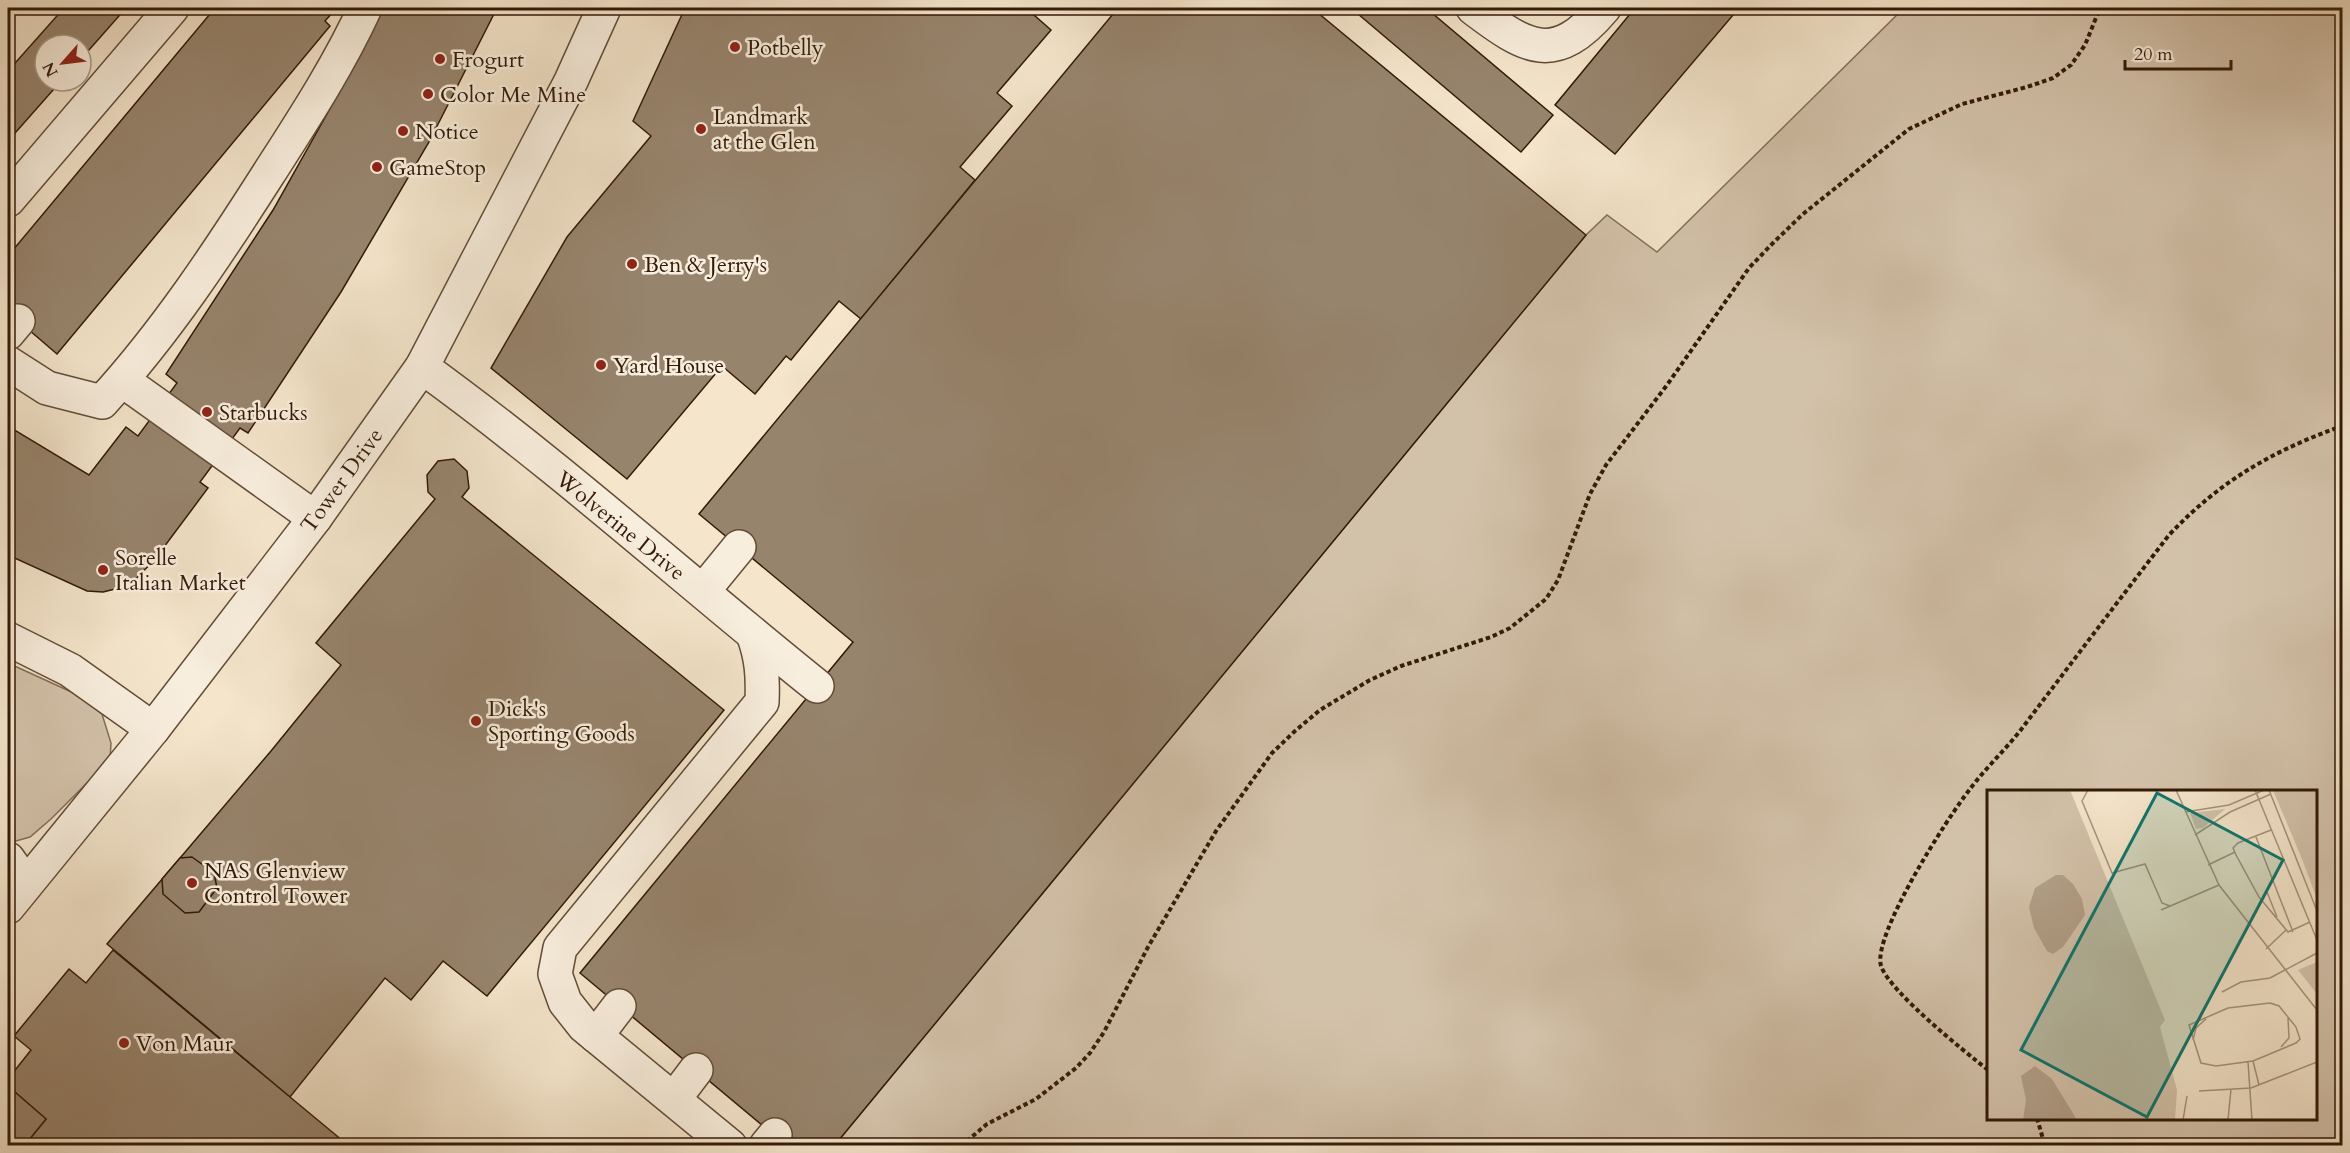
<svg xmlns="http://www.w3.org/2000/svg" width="2350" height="1153" font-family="Cardo,serif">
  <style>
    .green { fill: #d3c2aa; stroke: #836e59; stroke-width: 1.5; fill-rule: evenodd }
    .building { fill: #97846d; stroke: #331a08; stroke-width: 1.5 }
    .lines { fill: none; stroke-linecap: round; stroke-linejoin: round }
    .minor-casing { stroke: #634d39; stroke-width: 36 }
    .path { stroke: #331a08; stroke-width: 4; stroke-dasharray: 4.5 3; stroke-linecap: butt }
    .minor { stroke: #f8eedd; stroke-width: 33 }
    .poi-dot { fill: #8f2418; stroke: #f8eedd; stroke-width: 2 }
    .labels { text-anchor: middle; stroke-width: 5; stroke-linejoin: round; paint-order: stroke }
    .poi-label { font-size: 22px; fill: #331a08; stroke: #f8eedd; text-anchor: start }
    .street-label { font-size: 22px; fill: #331a08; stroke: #f8eedd }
    .inset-road { fill: none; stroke: #a7947d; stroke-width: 1.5 }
    .view { fill: #0f766e; fill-opacity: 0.15; stroke: #0f766e; stroke-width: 3 }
    .inset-edge { fill: none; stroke: #331a08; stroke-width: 3 }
  </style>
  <rect width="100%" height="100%" fill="#f4e5cb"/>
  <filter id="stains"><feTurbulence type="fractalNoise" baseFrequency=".00333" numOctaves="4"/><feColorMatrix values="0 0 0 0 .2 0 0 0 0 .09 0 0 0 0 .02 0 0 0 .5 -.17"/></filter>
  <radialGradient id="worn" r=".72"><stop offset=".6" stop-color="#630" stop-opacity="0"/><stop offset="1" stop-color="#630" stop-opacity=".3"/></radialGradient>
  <g class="green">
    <path d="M1904,8H2342V1145L834,1146L1586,235L1607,215L1657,252ZM1988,792H2316V1118H1988Z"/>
    <polygon points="8,663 78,695 102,714 111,743 110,760 51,819 30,837 16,841 8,837"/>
  </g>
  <g class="building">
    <polygon points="64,8 126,8 81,59 81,45 45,45 45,81 61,81 8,141 8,71"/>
    <polygon points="215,8 332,8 335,10 325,21 330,26 57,354 8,312 8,256"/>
    <polygon points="383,8 497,8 429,142 341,292 248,433 240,428 200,482 208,488 155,559 135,580 119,588 103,592 87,591 8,555 8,426 89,475 126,427 138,436 177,383 166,374 273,210 341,89"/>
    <polygon points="685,8 1026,8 1051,30 997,93 1012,106 960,167 975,180 861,319 839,301 791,360 786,356 755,394 722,366 627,479 491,368 567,237 651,136 633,121"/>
    <polygon points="1118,8 1312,8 1586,235 834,1146 787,1146 580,973 853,642 699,514"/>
    <polygon points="1351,8 1426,8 1553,115 1521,152"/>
    <polygon points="1635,8 1739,8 1615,154 1555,105"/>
    <polygon points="454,459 467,471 469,488 462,497 724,710 487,996 443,961 411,1000 385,978 290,1097 107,944 271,751 341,665 316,643 435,499 428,492 427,475 438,461"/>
    <polygon points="192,857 214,873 217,888 199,912 185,913 163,894 162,879 180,858"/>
    <polygon points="113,950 349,1146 24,1146 46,1119 8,1086 8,1079 31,1050 14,1036 69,969 86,983"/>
    <polygon points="8,1086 46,1119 24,1146 8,1146"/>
  </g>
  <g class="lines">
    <defs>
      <g id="minor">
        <path d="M1473,8C1527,49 1555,66 1604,8"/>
        <polyline points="8,200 172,8"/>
        <polyline points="8,333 18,321"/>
        <path d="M8,363L47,388L102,402C166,332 218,253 269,173C303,120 339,65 365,8"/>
        <path d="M422,367C559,466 685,580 817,686"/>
        <polyline points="122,380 315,518"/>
        <polyline points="703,591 739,547"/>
        <polyline points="8,639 70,670 153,729"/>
        <polyline points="8,859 25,883"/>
        <polyline points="8,907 153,729 315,518 422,367 571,81 604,8"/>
        <polyline points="596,1036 619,1006"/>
        <polyline points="674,1099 696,1070"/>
        <path d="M730,1146L584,1026L565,1002L555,974L560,948L762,702C763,677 762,658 753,634"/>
        <polyline points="766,1146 775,1135"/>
      </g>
    </defs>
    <use href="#minor" class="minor-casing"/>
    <g class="path">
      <path d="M1988,1070C1964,1051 1890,992 1881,966C1872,935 1948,817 1970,789C1985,769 2004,751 2020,731C2069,666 2119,600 2169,535C2220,481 2272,451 2342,426"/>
      <polyline points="2037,1118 2045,1146"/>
      <polyline points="961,1146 987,1124 1036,1099 1076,1068 1090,1053 1104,1032 1148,947 1216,831 1272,753 1295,731 1320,710 1370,680 1401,666 1491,637 1510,628 1546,599 1558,580 1590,494 1606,465 1667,385 1749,268 1773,243 1803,214 1909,129 1962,104 2027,87 2053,78 2071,65 2085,45 2100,8"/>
    </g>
    <use href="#minor" class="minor"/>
  </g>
  <g class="poi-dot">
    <circle cx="735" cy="47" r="6"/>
    <circle cx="440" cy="59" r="6"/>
    <circle cx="428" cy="94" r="6"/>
    <circle cx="701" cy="129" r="6"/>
    <circle cx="403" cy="131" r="6"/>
    <circle cx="377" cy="167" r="6"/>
    <circle cx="632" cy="264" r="6"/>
    <circle cx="601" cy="365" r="6"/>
    <circle cx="207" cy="412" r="6"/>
    <circle cx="103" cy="570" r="6"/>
    <circle cx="476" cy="721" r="6"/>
    <circle cx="192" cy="883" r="6"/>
    <circle cx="124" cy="1043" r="6"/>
  </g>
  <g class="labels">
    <g class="poi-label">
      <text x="747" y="55">Potbelly</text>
      <text x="452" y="67">Frogurt</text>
      <text x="440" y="102">Color Me Mine</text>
      <text x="713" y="124">Landmark<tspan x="713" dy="25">at the Glen</tspan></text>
      <text x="415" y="139">Notice</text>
      <text x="389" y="175">GameStop</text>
      <text x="644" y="272">Ben &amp; Jerry's</text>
      <text x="613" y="373">Yard House</text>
      <text x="219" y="420">Starbucks</text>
      <text x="115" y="565">Sorelle<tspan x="115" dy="25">Italian Market</tspan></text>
      <text x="488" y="716">Dick's<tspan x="488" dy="25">Sporting Goods</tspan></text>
      <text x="204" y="878">NAS Glenview<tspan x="204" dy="25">Control Tower</tspan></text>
      <text x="136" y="1051">Von Maur</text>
    </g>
    <g class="street-label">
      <text transform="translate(341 480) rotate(-54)" y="8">Tower Drive</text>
      <text transform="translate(621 525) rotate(39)" y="8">Wolverine Drive</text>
    </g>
  </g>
  <g transform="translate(1987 790)">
    <rect width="330" height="330" fill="#f4e5cb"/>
    <path d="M0,0H83L178,230L173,237L190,300L188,330H0ZM286,0H330V109L315,69ZM238,19L216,38L209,39L203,23ZM330,172V204L311,180Z" fill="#d3c2aa"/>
    <path d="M69,85H76L86,94L95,109L98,125L76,157L66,164L60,161L47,138L42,117L48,98ZM48,276L65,289L90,330H36L39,310L34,286Z" fill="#b2a089"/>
    <path class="inset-road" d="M101,0L95,11L125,83L158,74L175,113L183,116M189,0L232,95L330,220M268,0L330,150M282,0L330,121M198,22L242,15L277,0M284,40L251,53L246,58L249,65L272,107L301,142L323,132M208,45L243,22L284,4M269,47L306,142M221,75L248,62M280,102L290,127M174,120L232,95M279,159L299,140M235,202L254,192L283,188L330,163M283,213L292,216L309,237L313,249L309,253L266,271L229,276L214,273L202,235L241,218ZM206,250L209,238L219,229M294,257L302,248L301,228M266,271L272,295M261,272L265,330M212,301L264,298L330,272M196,330L200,306M241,330L244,299"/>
    <path class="view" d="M170,3L296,70L160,327L34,260Z"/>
    <rect width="330" height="330" class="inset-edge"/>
  </g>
  <rect width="2350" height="1153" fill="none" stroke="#f4e5cb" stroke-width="30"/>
  <rect x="9" y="9" width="2332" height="1135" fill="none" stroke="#331a08" stroke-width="3"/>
  <rect x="15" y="15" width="2320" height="1123" fill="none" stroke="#331a08" stroke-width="1.5"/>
  <g transform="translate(63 63) rotate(242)"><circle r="28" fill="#f8eedd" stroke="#a99988" stroke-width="1.5"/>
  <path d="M0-4.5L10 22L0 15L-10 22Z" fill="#8f2418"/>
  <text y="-9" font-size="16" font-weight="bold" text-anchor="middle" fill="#331a08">N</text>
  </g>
  <path d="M2125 60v9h106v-9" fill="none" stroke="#331a08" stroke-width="3"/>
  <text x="2134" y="60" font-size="18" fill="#331a08" stroke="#f8eedd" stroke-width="4.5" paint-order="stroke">20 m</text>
  <rect width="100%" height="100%" filter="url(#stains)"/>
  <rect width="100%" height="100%" fill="url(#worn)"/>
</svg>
